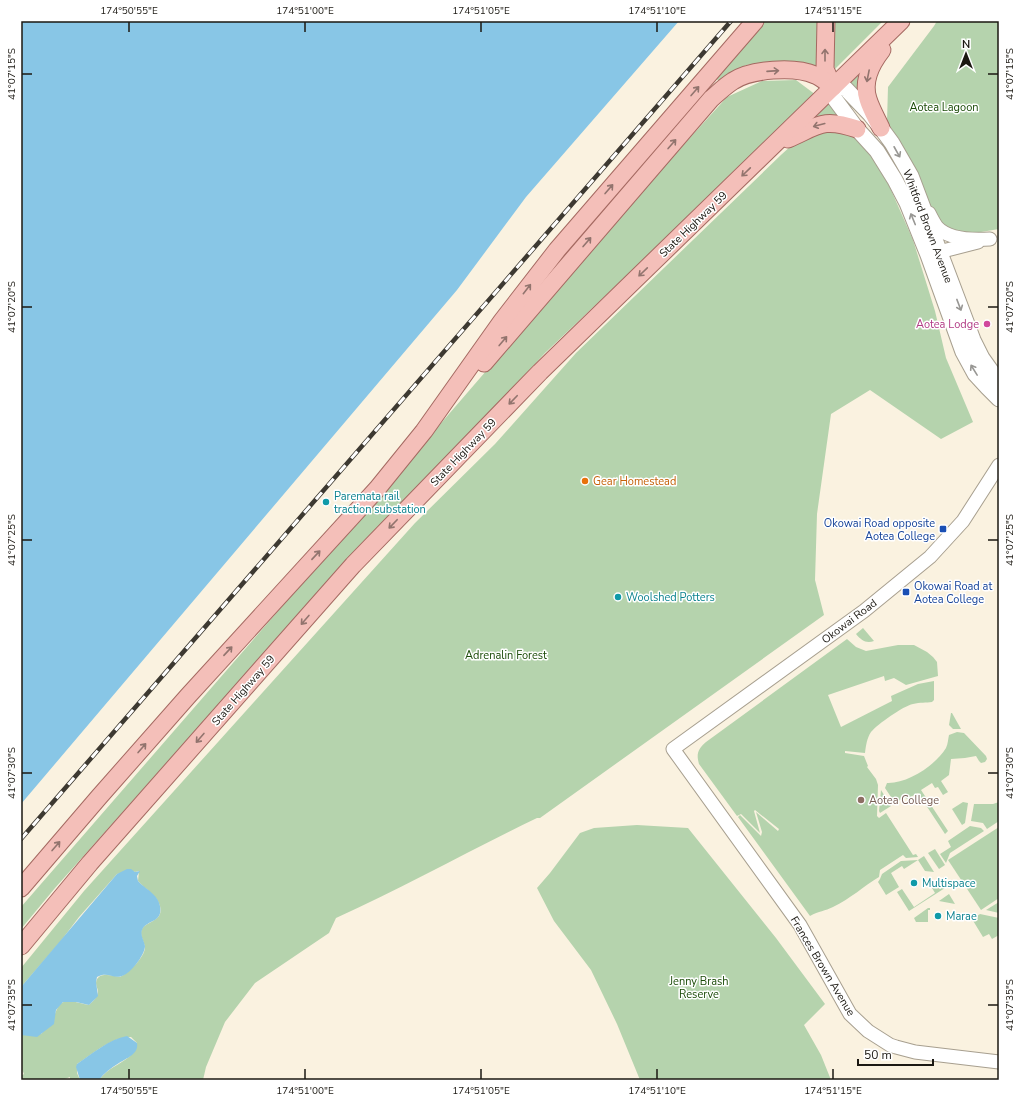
<svg xmlns="http://www.w3.org/2000/svg" width="1020" height="1101" font-family="'Nunito Sans',sans-serif">
  <style>
    .green { fill: #b5d3ad }
    .water { fill: #88c6e6 }
    .lines { fill: none; stroke-linecap: round; stroke-linejoin: round }
    .tertiary-casing { stroke: #a79f8f; stroke-width: 15 }
    .secondary-casing { stroke: #a79f8f; stroke-width: 17 }
    .primary-casing { stroke: #a46961; stroke-width: 19 }
    .tertiary { stroke: #fff; stroke-width: 13 }
    .secondary { stroke: #fff; stroke-width: 15 }
    .primary { stroke: #f4bfb9; stroke-width: 17 }
    .rail-casing { stroke: #3d3931; stroke-width: 4.5 }
    .rail { stroke: #fff; stroke-width: 3; stroke-dasharray: 9; stroke-linecap: butt }
    .oneway { stroke: #92746e }
    .oneway2 { stroke: #989794 }
    .ticks { fill: none; stroke: #1b1812; stroke-width: 1.5 }
    .hotel-dot { fill: #d1479c; stroke: #fff; stroke-width: 1.5 }
    .food-dot { fill: #e8710a; stroke: #fff; stroke-width: 1.5 }
    .culture-dot { fill: #0f9aa8; stroke: #fff; stroke-width: 1.5 }
    .transit-dot { fill: #1a4fb4; stroke: #fff; stroke-width: 1.5 }
    .education-dot { fill: #8d6e63; stroke: #fff; stroke-width: 1.5 }
    .labels { text-anchor: middle; stroke-width: 3; stroke-linejoin: round; paint-order: stroke }
    .park-label { font-size: 11px; fill: #194a06; stroke: #fff }
    .street-label { font-size: 11px; fill: #1b1812; stroke: #fff }
    .hotel-label { font-size: 11px; fill: #b23c85; stroke: #fff; text-anchor: end }
    .food-label { font-size: 11px; fill: #c56008; stroke: #fff; text-anchor: start }
    .culture-label { font-size: 11px; fill: #0d838f; stroke: #fff; text-anchor: start }
    .transit-label { font-size: 11px; fill: #164399; stroke: #fff; text-anchor: end }
    .education-label { font-size: 11px; fill: #785e54; stroke: #fff; text-anchor: start }
    .neatline { fill: none; stroke: #1b1812; stroke-width: 1.5 }
    .ticks-label { font-size: 10px; text-anchor: middle; fill: #1b1812 }
  </style>
  <rect width="100%" height="100%" fill="#faf2e0"/>
  <g class="green">
    <polygon points="762,21 820,21 820,69 781,62 746,65 720,81 714,78"/>
    <polygon points="830,21 883,21 835,69 830,52"/>
    <polygon points="937,21 999,21 999,229 969,234 957,233 936,220 915,175 887,122 888,87 934,26"/>
    <polygon points="861,72 864,105 847,86"/>
    <polygon points="796,80 816,95 545,353 169,760 55,888 21,929 21,907 411,458 638,195 727,97 762,81"/>
    <polygon points="833,100 849,121 806,126"/>
    <path d="M813,131L849,133L865,147L879,166L888,183L913,240L935,311L946,358L973,422L941,439L870,390L831,414L817,514L815,580L824,615L540,818H537C469,851 404,887 336,918L329,933L255,983L225,1022L206,1067L203,1080H99C108,1068 119,1065 129,1057C133,1054 135,1047 137,1043L131,1037C111,1037 93,1054 77,1064V1073L80,1080H70V1077L62,1080H21V1076L24,1074L21,1067V1035L41,1034C46,1029 50,1023 54,1016C57,1010 58,1002 67,1001C75,1001 82,1004 89,1005C93,1001 97,998 98,992C98,989 96,986 96,983C97,971 113,976 120,977C129,973 145,957 145,947C144,941 139,934 142,929C147,921 164,921 160,906C158,896 145,889 138,881L139,871L135,872L133,871L117,874L79,917L60,942L21,987V968L84,891L415,523L495,444L576,353L782,154L792,145Z"/>
    <path d="M863,628L874,641C866,644 861,640 856,634Z"/>
    <path d="M847,639L856,647L866,651L898,645H914L927,652L933,657L937,662L938,676L906,685L894,678L885,681L884,676L828,695L841,727L892,701L891,696L918,684L934,681V700L932,702C926,703 920,702 913,704C903,706 878,724 871,732C867,738 866,745 865,753L845,751V753L864,756L868,766L867,767L876,779L878,785L877,816L879,818L886,813L913,855L916,854L918,857L906,858L903,855L880,870L879,877C864,886 850,899 833,907C825,911 819,911 810,916L738,817L740,815L761,836L762,832L756,812L778,831L779,829L755,810L754,811L760,833L741,814L737,816L699,764C696,754 698,749 706,742Z"/>
    <polygon points="951,713 952,713 961,729 953,729 949,725"/>
    <path d="M957,732L964,733L986,756L987,759L985,762L981,763L979,761L976,756L965,758L951,759L949,775L941,781L948,792L943,795L938,787L935,788L932,783L921,790L948,831L945,834L918,793L907,799L905,797L895,803L885,788L887,783C907,784 936,765 946,748C948,744 948,739 949,735Z"/>
    <polygon points="881,790 891,806 880,813 879,811"/>
    <polygon points="963,802 968,803 965,823 962,825 952,809"/>
    <polygon points="999,802 999,821 987,829 983,823 971,821 974,804 993,804"/>
    <polygon points="637,825 688,828 776,938 825,1004 804,1025 821,1055 831,1080 640,1080 617,1024 591,970 554,921 537,888 550,873 580,833 594,828"/>
    <polygon points="970,826 981,828 984,831 950,853 946,863 940,854 951,847 948,841"/>
    <polygon points="999,827 999,898 981,910 948,860"/>
    <polygon points="935,849 945,865 939,869 928,853"/>
    <polygon points="924,856 934,872 925,871 918,860 904,869 902,866 891,873 899,887 886,895 878,882 880,879 882,874 901,861 918,860"/>
    <polygon points="944,886 945,888 909,911 897,892 902,889 914,907 935,893 932,888 937,887 940,889"/>
    <polygon points="949,894 955,904 939,901"/>
    <polygon points="999,902 999,913 986,910"/>
    <polygon points="928,908 930,908 930,910 928,910 928,922 916,922 914,918"/>
    <polygon points="980,914 999,918 999,935 992,939 989,934 983,937 972,919"/>
  </g>
  <g class="water">
    <polygon points="21,21 679,21 526,197 457,290 21,804"/>
    <path d="M127,869H131L135,872L140,871L137,876L138,881C145,889 158,894 160,906C163,922 148,920 143,928C139,934 144,940 145,946C145,954 133,970 126,974C114,982 109,970 97,977L96,982L98,996L89,1005L76,1002H63L56,1010L54,1024L37,1037L21,1035V987L111,881L117,874Z"/>
    <path d="M127,1036L137,1043C139,1054 127,1058 119,1063C111,1068 104,1073 99,1080H80L76,1067L77,1064C92,1054 109,1039 127,1036Z"/>
  </g>
  <g class="lines">
    <defs>
      <g id="tertiary">
        <path d="M929,213C931,217 934,223 937,227C949,240 974,240 990,239"/>
        <polyline points="931,254 978,242"/>
        <polyline points="999,465 963,521 930,557 864,611 673,749 800,925 850,1014 868,1031 890,1045 896,1047 915,1052 999,1062"/>
      </g>
      <polyline id="secondary" points="999,382 982,358 973,340 911,176 892,143 881,128 870,114 845,88 833,87 834,98 857,129 877,151 895,180 907,203 928,255 963,352 975,374 987,387 999,399"/>
      <g id="primary">
        <polyline points="826,21 825,69 833,87"/>
        <path d="M881,128C877,119 871,109 868,99C862,81 871,64 882,50"/>
        <path d="M788,139C818,126 822,117 857,129"/>
        <path d="M484,363L711,99C718,93 725,86 733,81C751,69 795,66 815,75C821,77 827,83 833,87"/>
        <polyline points="21,888 99,797 188,696 377,489 424,431 502,321 557,250 755,21"/>
        <polyline points="21,946 90,863 353,565 540,372 901,21"/>
      </g>
    </defs>
    <use href="#tertiary" class="tertiary-casing"/>
    <use href="#secondary" class="secondary-casing"/>
    <use href="#primary" class="primary-casing"/>
    <use href="#tertiary" class="tertiary"/>
    <use href="#secondary" class="secondary"/>
    <use href="#primary" class="primary"/>
    <defs>
      <polyline id="rail" points="21,839 731,21"/>
    </defs>
    <use href="#rail" class="rail-casing"/>
    <use href="#rail" class="rail"/>
  </g>
  <defs><path id="oneway-shaft" d="M-6 0H5M1.5-3L5.5 0L1.5 3" fill="none" stroke-width="1.6" stroke-linecap="round" stroke-linejoin="round"/></defs>
  <g class="oneway">
    <use href="#oneway-shaft" transform="translate(825 55) rotate(-90)"/>
    <use href="#oneway-shaft" transform="translate(773 71) rotate(-4)"/>
    <use href="#oneway-shaft" transform="translate(868 76) rotate(101)"/>
    <use href="#oneway-shaft" transform="translate(695 91) rotate(-49)"/>
    <use href="#oneway-shaft" transform="translate(819 125) rotate(165)"/>
    <use href="#oneway-shaft" transform="translate(672 144) rotate(-49)"/>
    <use href="#oneway-shaft" transform="translate(746 172) rotate(136)"/>
    <use href="#oneway-shaft" transform="translate(609 189) rotate(-49)"/>
    <use href="#oneway-shaft" transform="translate(587 242) rotate(-49)"/>
    <use href="#oneway-shaft" transform="translate(643 272) rotate(136)"/>
    <use href="#oneway-shaft" transform="translate(527 289) rotate(-52)"/>
    <use href="#oneway-shaft" transform="translate(503 341) rotate(-50)"/>
    <use href="#oneway-shaft" transform="translate(513 400) rotate(134)"/>
    <use href="#oneway-shaft" transform="translate(393 524) rotate(134)"/>
    <use href="#oneway-shaft" transform="translate(316 555) rotate(-47)"/>
    <use href="#oneway-shaft" transform="translate(305 620) rotate(131)"/>
    <use href="#oneway-shaft" transform="translate(228 651) rotate(-47)"/>
    <use href="#oneway-shaft" transform="translate(200 738) rotate(131)"/>
    <use href="#oneway-shaft" transform="translate(142 748) rotate(-49)"/>
    <use href="#oneway-shaft" transform="translate(56 846) rotate(-49)"/>
  </g>
  <g class="oneway2">
    <use href="#oneway-shaft" transform="translate(897 152) rotate(61)"/>
    <use href="#oneway-shaft" transform="translate(913 219) rotate(-112)"/>
    <use href="#oneway-shaft" transform="translate(959 305) rotate(69)"/>
    <use href="#oneway-shaft" transform="translate(974 370) rotate(-122)"/>
  </g>
  <path class="ticks" d="M129,22V32M305,22V32M481,22V32M657,22V32M833,22V32M22,74H32M988,74H998M22,307H32M988,307H998M22,540H32M988,540H998M22,773H32M988,773H998M22,1005H32M988,1005H998M129,1069V1079M305,1069V1079M481,1069V1079M657,1069V1079M833,1069V1079"/>
  <circle class="hotel-dot" cx="987" cy="324" r="4"/>
  <circle class="food-dot" cx="585" cy="481" r="4"/>
  <g class="culture-dot">
    <circle cx="326" cy="502" r="4"/>
    <circle cx="618" cy="597" r="4"/>
    <circle cx="914" cy="883" r="4"/>
    <circle cx="938" cy="916" r="4"/>
  </g>
  <g class="transit-dot">
    <rect x="939" y="525" width="8" height="8" rx="2"/>
    <rect x="902" y="588" width="8" height="8" rx="2"/>
  </g>
  <circle class="education-dot" cx="861" cy="800" r="4"/>
  <g class="labels">
    <g class="park-label">
      <text x="944" y="111">Aotea Lagoon</text>
      <text x="506" y="659">Adrenalin Forest</text>
      <text x="699" y="985">Jenny Brash<tspan x="699" dy="13">Reserve</tspan></text>
    </g>
    <g class="street-label">
      <text transform="translate(693 224) rotate(-44)" y="4">State Highway 59</text>
      <text transform="translate(928 226) rotate(69)" y="4">Whitford Brown Avenue</text>
      <text transform="translate(463 452) rotate(-46)" y="4">State Highway 59</text>
      <text transform="translate(849 621) rotate(-37)" y="4">Okowai Road</text>
      <text transform="translate(243 690) rotate(-49)" y="4">State Highway 59</text>
      <text transform="translate(823 966) rotate(59)" y="4">Frances Brown Avenue</text>
    </g>
    <g class="hotel-label">
      <text x="979" y="328">Aotea Lodge</text>
    </g>
    <g class="food-label">
      <text x="593" y="485">Gear Homestead</text>
    </g>
    <g class="culture-label">
      <text x="334" y="500">Paremata rail<tspan x="334" dy="13">traction substation</tspan></text>
      <text x="626" y="601">Woolshed Potters</text>
      <text x="922" y="887">Multispace</text>
      <text x="946" y="920">Marae</text>
    </g>
    <g class="transit-label">
      <text x="935" y="527">Okowai Road opposite<tspan x="935" dy="13">Aotea College</tspan></text>
      <text x="914" y="590" text-anchor="start">Okowai Road at<tspan x="914" dy="13">Aotea College</tspan></text>
    </g>
    <g class="education-label">
      <text x="869" y="804">Aotea College</text>
    </g>
  </g>
  <rect width="1020" height="1101" fill="none" stroke="#ffffff" stroke-width="44"/>
  <g transform="translate(966 54)" stroke="#ffffff" stroke-width="3" paint-order="stroke">
  <path d="M0-3L7 15L0 10L-7 15Z" fill="#1b1812"/>
  <text y="-6" font-size="11" font-weight="bold" text-anchor="middle" fill="#1b1812">N</text>
  </g>
  <path d="M858 1059v6h75v-6" fill="none" stroke="#1b1812" stroke-width="2"/>
  <text x="864" y="1059" font-size="12" fill="#1b1812" stroke="#ffffff" stroke-width="3" paint-order="stroke">50 m</text>
  <rect x="22" y="22" width="976" height="1057" class="neatline"/>
  <g class="ticks-label">
    <text x="129" y="14">174°50'55"E</text>
    <text x="305" y="14">174°51'00"E</text>
    <text x="481" y="14">174°51'05"E</text>
    <text x="657" y="14">174°51'10"E</text>
    <text x="833" y="14">174°51'15"E</text>
    <text transform="translate(11 74) rotate(-90)" y="4">41°07'15"S</text>
    <text transform="translate(1009 74) rotate(-90)" y="4">41°07'15"S</text>
    <text transform="translate(11 307) rotate(-90)" y="4">41°07'20"S</text>
    <text transform="translate(1009 307) rotate(-90)" y="4">41°07'20"S</text>
    <text transform="translate(11 540) rotate(-90)" y="4">41°07'25"S</text>
    <text transform="translate(1009 540) rotate(-90)" y="4">41°07'25"S</text>
    <text transform="translate(11 773) rotate(-90)" y="4">41°07'30"S</text>
    <text transform="translate(1009 773) rotate(-90)" y="4">41°07'30"S</text>
    <text transform="translate(11 1005) rotate(-90)" y="4">41°07'35"S</text>
    <text transform="translate(1009 1005) rotate(-90)" y="4">41°07'35"S</text>
    <text x="129" y="1094">174°50'55"E</text>
    <text x="305" y="1094">174°51'00"E</text>
    <text x="481" y="1094">174°51'05"E</text>
    <text x="657" y="1094">174°51'10"E</text>
    <text x="833" y="1094">174°51'15"E</text>
  </g>
</svg>
